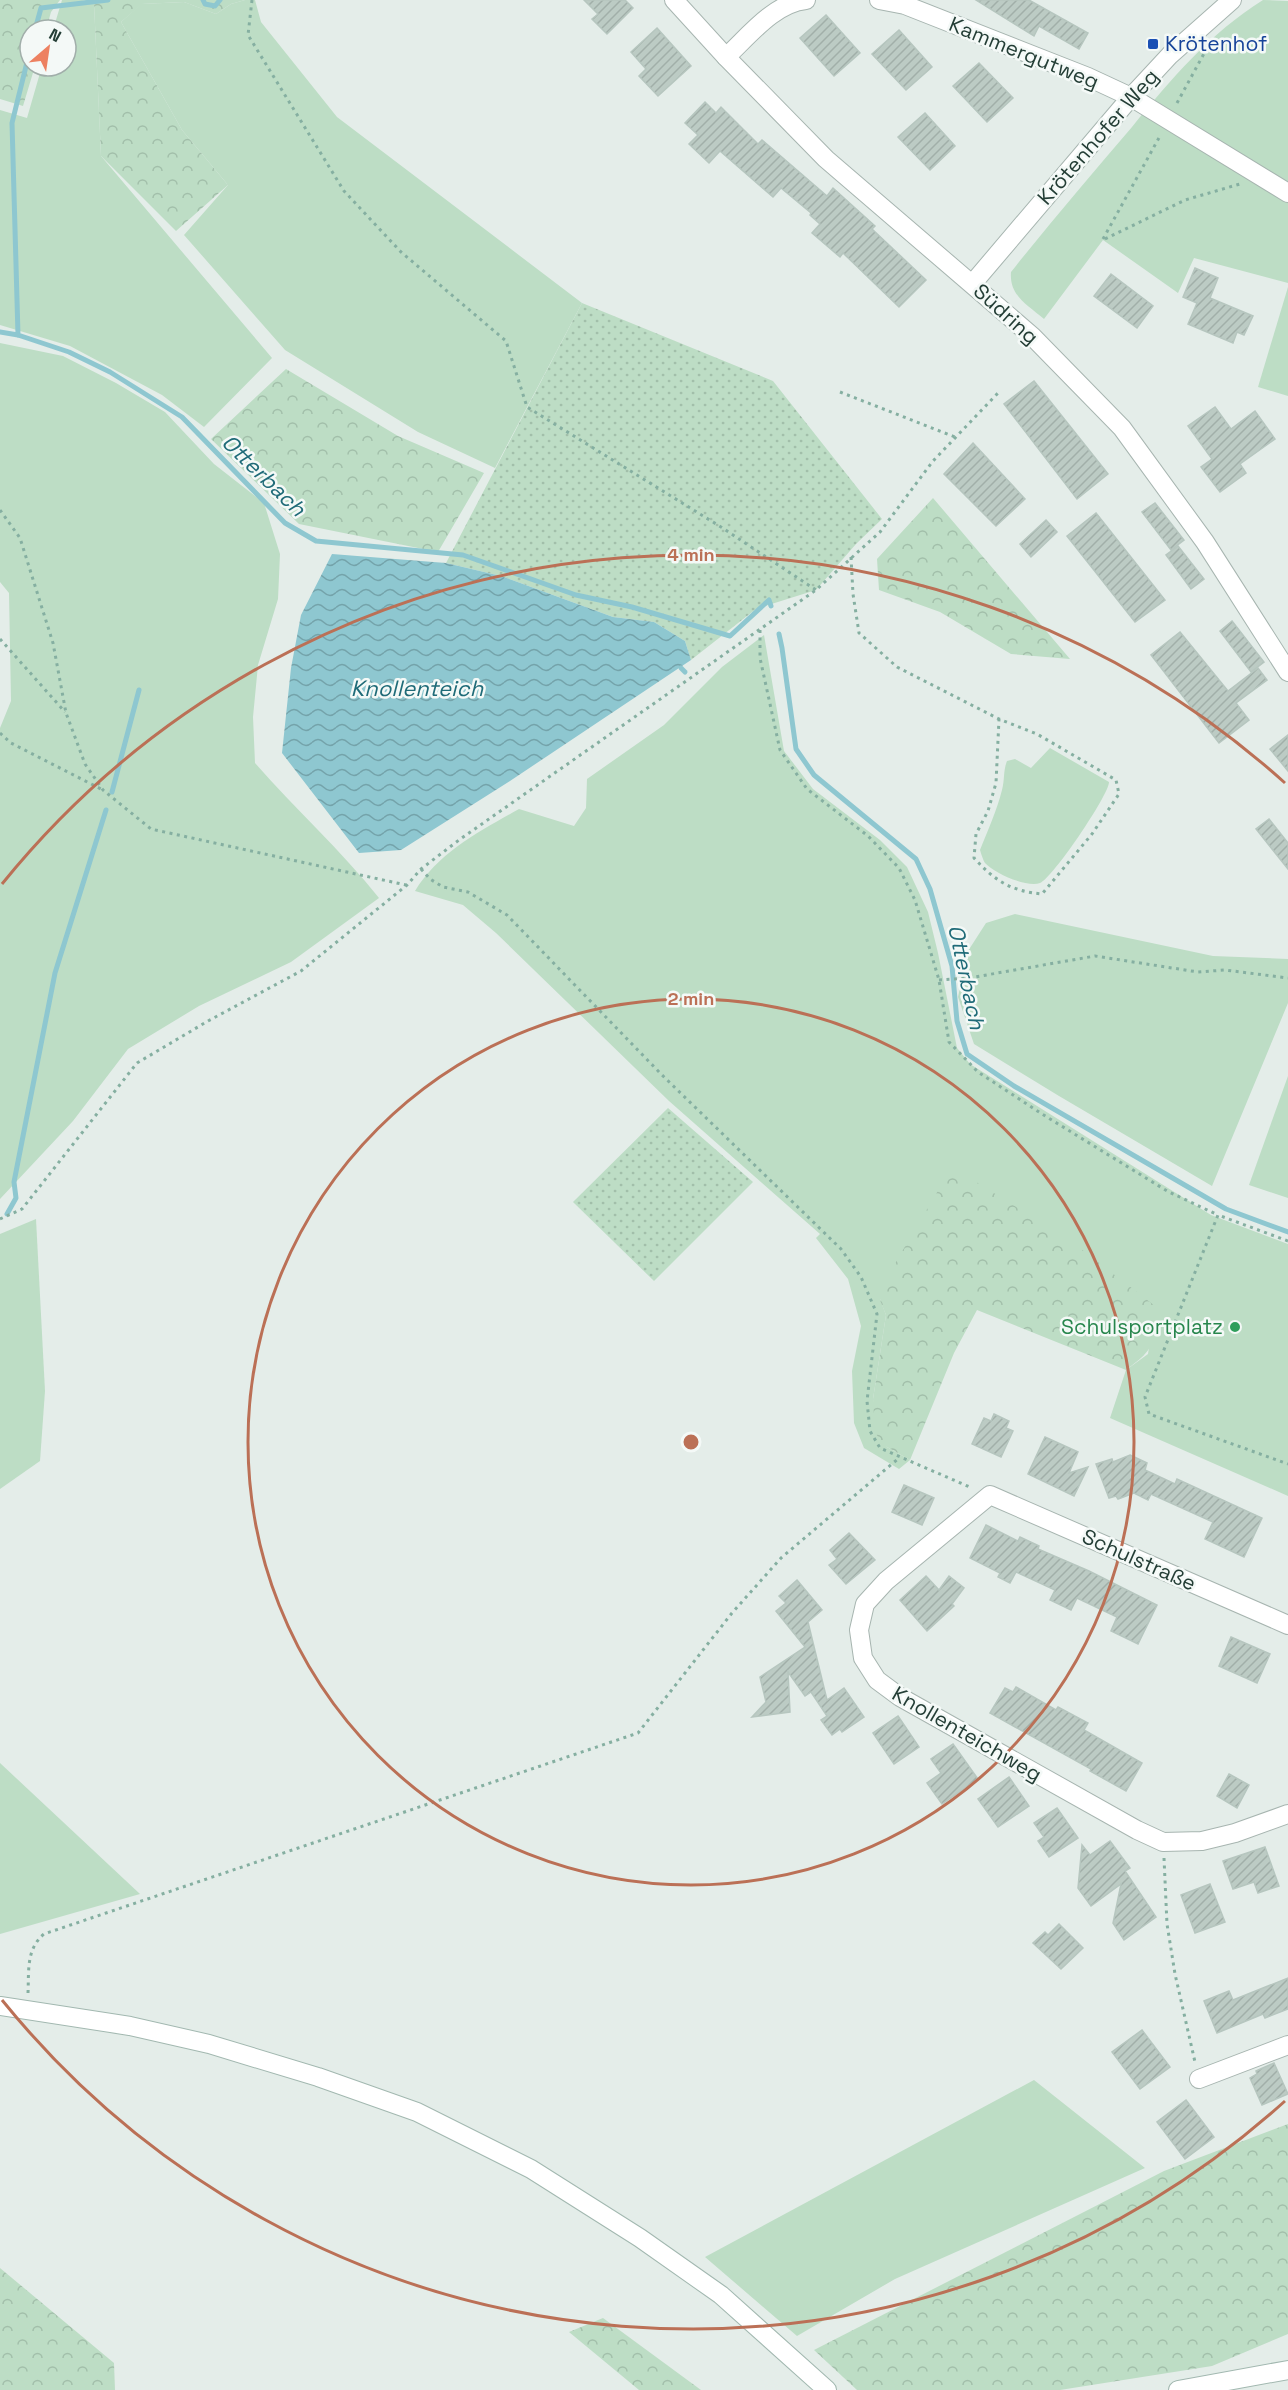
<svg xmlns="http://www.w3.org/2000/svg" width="1288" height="2390" font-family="'Space Grotesk',sans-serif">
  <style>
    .green { fill: #bdddc5 }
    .forest { fill: url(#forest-crowns) }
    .garden { fill: url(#garden-dots) }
    .water { fill: url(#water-waves) }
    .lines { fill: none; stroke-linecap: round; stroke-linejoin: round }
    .stream { stroke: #8ec7d0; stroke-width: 5 }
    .building { fill: url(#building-hatch); stroke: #b6c6bf; stroke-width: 1.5 }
    .minor-casing { stroke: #a7b5b0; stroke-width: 20 }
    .tertiary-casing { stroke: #a7b5b0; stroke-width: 20 }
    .secondary-casing { stroke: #a2b8b0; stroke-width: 20 }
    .path { stroke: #85afa1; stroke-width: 3; stroke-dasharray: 3 4.5; stroke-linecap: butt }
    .minor { stroke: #fff; stroke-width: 18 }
    .tertiary { stroke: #fff; stroke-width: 18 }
    .secondary { stroke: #fff; stroke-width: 18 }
    .ring { fill: none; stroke: #bb7056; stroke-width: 3 }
    .transit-dot { fill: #1a4fb4; stroke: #f4f9f7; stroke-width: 2 }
    .leisure-dot { fill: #2e9e5b; stroke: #f4f9f7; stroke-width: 2 }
    .labels { text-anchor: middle; stroke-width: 5; stroke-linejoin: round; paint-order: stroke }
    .transit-label { font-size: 21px; fill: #164399; stroke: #f4f9f7; text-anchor: start }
    .street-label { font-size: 21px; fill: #243e36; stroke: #f4f9f7 }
    .leisure-label { font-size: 21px; fill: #27864d; stroke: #f4f9f7; text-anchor: end }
    .water-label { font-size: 22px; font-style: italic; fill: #1f6b78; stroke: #f4f9f7 }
    .centre { fill: #bb7056; stroke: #f4f9f7; stroke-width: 3 }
    .ring-label { font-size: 18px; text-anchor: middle; font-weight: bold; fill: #bb7056; stroke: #f4f9f7; stroke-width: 5; stroke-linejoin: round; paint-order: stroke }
  </style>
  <defs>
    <pattern id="forest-crowns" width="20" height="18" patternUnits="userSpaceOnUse" patternTransform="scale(1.5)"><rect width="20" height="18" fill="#bdddc5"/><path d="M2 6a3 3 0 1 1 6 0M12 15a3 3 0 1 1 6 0" fill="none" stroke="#a2bfaa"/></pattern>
    <pattern id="garden-dots" width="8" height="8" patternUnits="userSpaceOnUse" patternTransform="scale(1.5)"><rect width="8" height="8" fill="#bdddc5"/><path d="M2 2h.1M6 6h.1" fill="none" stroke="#a2bfaa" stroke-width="1.8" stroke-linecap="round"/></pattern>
    <pattern id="water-waves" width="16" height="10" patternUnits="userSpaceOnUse" patternTransform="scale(1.5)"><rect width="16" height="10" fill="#8ec7d0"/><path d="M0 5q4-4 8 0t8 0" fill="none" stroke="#74a3aa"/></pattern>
    <pattern id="building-hatch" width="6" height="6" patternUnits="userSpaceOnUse" patternTransform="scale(1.5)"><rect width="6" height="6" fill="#bccbc4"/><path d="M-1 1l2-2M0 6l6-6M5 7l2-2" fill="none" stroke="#a1afa9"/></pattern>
  </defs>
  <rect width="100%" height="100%" fill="#e4ede9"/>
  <g class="green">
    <polygon points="62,0 82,0 94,3 101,156 272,358 204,427 162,395 70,346 0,325 0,110 27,118 42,66 66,66 66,30 53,30"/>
    <polygon points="245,0 255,0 261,22 337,117 582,303 495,468 418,432 285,350 184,235 228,185 182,130 121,22 141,4 184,2 216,14 231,4"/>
    <path d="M1263,0L1288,1V283L1194,258L1178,293L1103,240L1044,319C1028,305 1009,296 1011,272C1050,223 1091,175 1132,127C1172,78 1209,34 1263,0Z"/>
    <polygon points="1288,287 1288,396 1258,387"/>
    <path d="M0,343L63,356L116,383L165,412L214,464L264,503L280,554L278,599L258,665L253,717L255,763C295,809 341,850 379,898L291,962L199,1006L128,1049L73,1121L0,1199V728L11,701L9,593L0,582Z"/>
    <path d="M764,635L784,751L813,789L880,840L907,867L928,912L938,953L957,1048L970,1064L1211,1215L1288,1244V1496L1110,1418L1126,1370L1148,1354L1155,1306L880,1299L886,1315L873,1399L887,1447L910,1460L899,1469L864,1448L854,1423L852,1371L861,1326L848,1279L816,1238L820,1234L669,1101L496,933L463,905L415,891C439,852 480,831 519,809L574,826L586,808L587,779L664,725L722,667Z"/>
    <path d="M1050,748L1109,782C1109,795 1052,879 1040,883C1027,888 994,873 985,863C983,860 981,853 980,850C988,830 997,810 1002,790C1005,779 1003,771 1007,761L1015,759L1031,768Z"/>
    <polygon points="1015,914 1213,956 1288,959 1288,1003 1212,1186 1059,1096 974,1044 958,997 968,951 986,923"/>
    <polygon points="1288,1076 1288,1198 1249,1185"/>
    <polygon points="36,1219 45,1391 40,1461 0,1489 0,1234"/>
    <polygon points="0,1763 140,1894 0,1934"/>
    <polygon points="1034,2080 1145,2168 895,2279 797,2336 705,2257"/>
  </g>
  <g class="forest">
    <polygon points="0,0 60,0 51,12 46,30 30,30 30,66 35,66 23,106 0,99"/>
    <polygon points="82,0 245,0 231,4 216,14 184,2 142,4 121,22 182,130 228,185 176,231 101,156 94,3"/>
    <polygon points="286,369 398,436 484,473 438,552 299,524 211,439"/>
    <polygon points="933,498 1070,659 1011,654 940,612 879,590 877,559"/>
    <path d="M952,1167L1068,1239L1155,1306C1155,1343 1156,1348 1126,1370L977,1310L954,1353L910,1460L887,1447L875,1433L873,1399L886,1315L880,1300L887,1277Z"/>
    <polygon points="1288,2124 1288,2334 1212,2366 1060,2390 857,2390 814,2350 1164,2171"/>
    <polygon points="0,2268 114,2363 115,2390 0,2390"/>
    <polygon points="603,2318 701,2390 639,2390 569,2332"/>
  </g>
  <g class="garden">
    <polygon points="582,303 773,381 882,519 856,544 816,590 756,609 691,660 685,641 654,622 613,617 501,576 446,563"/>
    <polygon points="668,1108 753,1182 654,1281 573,1202"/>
  </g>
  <polygon class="water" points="332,554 446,563 501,576 613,617 654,622 685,641 691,660 510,781 401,850 359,853 282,753 291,668 301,615"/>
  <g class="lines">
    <g class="stream">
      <polyline points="203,0 205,4 215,6 220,0"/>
      <polyline points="35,30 41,8 108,0"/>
      <polyline points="30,50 12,123 18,335 69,352 110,372 182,417 285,523 316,541 463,555 576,595 632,607 730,636 769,600 771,606"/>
      <polyline points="0,332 18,335"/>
      <polyline points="779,634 782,648 796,749 814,775 916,859 930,889 952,966 957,1021 967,1054 1014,1086 1226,1209 1288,1232"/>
      <polyline points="681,668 685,672"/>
      <polyline points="112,792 139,690"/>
      <polyline points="7,1214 16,1198 14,1182 55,973 106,810"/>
    </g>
  </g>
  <g class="building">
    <polygon points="584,0 625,0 633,8 607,34 592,19 598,14"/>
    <polygon points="976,0 1029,0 1088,33 1079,49 1039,26 1034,36"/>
    <polygon points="826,15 860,53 834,76 800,38"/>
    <polygon points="657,28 691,66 658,96 639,76 646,69 631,52"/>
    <polygon points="899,30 932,67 906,90 872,54"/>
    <polygon points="979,63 1013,98 987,122 953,86"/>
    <polygon points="705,102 716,113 721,107 758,144 762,140 827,196 833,188 875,226 872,229 926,280 899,307 843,253 840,257 812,233 820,224 810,215 811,213 781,188 773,197 720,151 709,163 689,144 698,135 685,123"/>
    <polygon points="925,113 955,146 930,170 898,137"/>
    <polygon points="1195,268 1218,278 1210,298 1253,316 1244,335 1237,332 1233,343 1188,324 1197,303 1183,297"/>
    <polygon points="1111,274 1153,306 1137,328 1094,296"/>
    <polygon points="1034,381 1108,474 1077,499 1004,404"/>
    <polygon points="1215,407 1231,429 1255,411 1275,439 1240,464 1246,473 1220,492 1201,467 1212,459 1188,426"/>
    <polygon points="973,443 1025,499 996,526 944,474"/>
    <polygon points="1155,503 1184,540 1171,550 1142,512"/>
    <polygon points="1096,513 1165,600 1135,622 1067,536"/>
    <polygon points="1046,520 1057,532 1031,557 1020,544"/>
    <polygon points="1178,546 1204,579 1191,589 1166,555"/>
    <polygon points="1232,621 1264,662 1251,672 1220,631"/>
    <polygon points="1180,632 1228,691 1258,668 1267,680 1236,703 1249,720 1219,743 1151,655"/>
    <polygon points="1288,735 1288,771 1270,749"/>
    <polygon points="1269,819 1288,843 1288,869 1256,829"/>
    <polygon points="994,1414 1009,1421 1006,1428 1013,1431 1001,1457 972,1444 984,1418 991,1421"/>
    <polygon points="1045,1437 1078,1452 1069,1473 1088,1467 1074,1496 1028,1474"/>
    <polygon points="1130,1455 1147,1463 1145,1470 1175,1484 1177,1479 1262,1518 1244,1557 1205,1539 1213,1522 1151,1494 1148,1500 1134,1493 1118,1499 1116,1496 1109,1498 1096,1464 1112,1459 1113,1462"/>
    <polygon points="904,1485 934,1498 922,1525 892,1512"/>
    <polygon points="986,1525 1018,1541 1020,1537 1039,1546 1038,1549 1089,1571 1157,1605 1138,1644 1111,1631 1117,1617 1077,1598 1071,1610 1050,1600 1055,1590 1016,1572 1010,1583 998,1577 1000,1573 970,1558"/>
    <polygon points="849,1533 875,1560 846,1584 829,1565 837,1559 830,1550"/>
    <polygon points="926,1576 939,1590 949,1576 964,1588 952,1604 954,1606 927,1631 900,1600"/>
    <polygon points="797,1580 822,1610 808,1622 827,1700 844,1688 864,1717 842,1732 840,1729 832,1735 821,1720 827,1716 811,1692 805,1696 788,1672 790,1712 752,1717 766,1702 760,1677 805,1647 776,1611 786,1603 779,1596"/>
    <polygon points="1231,1637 1270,1654 1257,1683 1219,1666"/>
    <polygon points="1016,1687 1056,1710 1058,1707 1088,1723 1084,1730 1142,1763 1126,1791 1090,1771 1091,1769 990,1713 1005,1688 1013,1692"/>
    <polygon points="898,1716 919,1747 894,1764 873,1733"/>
    <polygon points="953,1744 978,1779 942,1804 927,1783 941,1773 931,1759"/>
    <polygon points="1229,1774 1249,1785 1237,1808 1217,1796"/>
    <polygon points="1009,1777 1029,1806 998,1827 978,1799"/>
    <polygon points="1057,1808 1078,1838 1049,1857 1038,1841 1044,1837 1034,1823"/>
    <polygon points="1110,1841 1130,1868 1125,1871 1156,1917 1124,1940 1113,1923 1121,1884 1091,1906 1078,1888 1082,1845 1090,1855"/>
    <polygon points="1265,1847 1279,1886 1258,1893 1254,1882 1233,1889 1223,1861"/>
    <polygon points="1210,1884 1225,1922 1195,1933 1181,1895"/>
    <polygon points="1059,1924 1083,1948 1061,1969 1033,1943 1045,1932 1048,1935"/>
    <polygon points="1288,1978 1288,2009 1265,2018 1263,2014 1217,2033 1204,2001 1229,1991 1233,2000"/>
    <polygon points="1142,2030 1170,2067 1140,2089 1112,2052"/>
    <polygon points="1274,2063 1288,2094 1262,2105 1250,2078 1257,2074 1256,2071"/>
    <polygon points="1186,2100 1214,2137 1185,2159 1157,2122"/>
  </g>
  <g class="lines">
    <defs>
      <g id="minor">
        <polyline points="879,0 905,5 1088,77 1131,97 1288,193"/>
        <path d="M726,57C748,37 774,3 806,0"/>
        <polyline points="1288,1625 990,1495 886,1581 865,1604 859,1630 863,1658 877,1680 900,1697 1137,1830 1163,1842 1202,1841 1235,1833 1288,1814"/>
        <polyline points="1199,2079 1288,2045"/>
      </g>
      <g id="tertiary">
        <polyline points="674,0 726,57 826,159 1032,336 1122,428 1205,542 1288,672"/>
        <polyline points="973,283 1131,97 1170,55 1232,0"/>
      </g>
      <g id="secondary">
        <polyline points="0,2006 130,2026 209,2044 318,2077 417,2112 531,2169 640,2238 721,2295 827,2390"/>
        <polyline points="1178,2390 1288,2370"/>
      </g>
    </defs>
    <use href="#minor" class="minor-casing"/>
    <use href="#tertiary" class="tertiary-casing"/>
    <use href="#secondary" class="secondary-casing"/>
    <g class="path">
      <polyline points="252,0 248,35 344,191 401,252 506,341 527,407 721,527 816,590"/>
      <polyline points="1177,103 1207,48"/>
      <polyline points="1103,239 1160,136"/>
      <polyline points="1105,239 1185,200 1240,184"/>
      <polyline points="840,392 955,437"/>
      <polyline points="0,510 20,538 53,643 66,713 85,764 103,790 151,829 406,885"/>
      <path d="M851,557L853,594L859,633L897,667L999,719L1037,734L1116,780L1119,794L1092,834L1042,894C1011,891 995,881 974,858L976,834L988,811L996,783L999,719"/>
      <polyline points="760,630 760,658 780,750 807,789 868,836 899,868 915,900 939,980 949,1042 978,1072 1042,1114 1167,1191 1218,1215"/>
      <polyline points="0,639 65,712"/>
      <polyline points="0,733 11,743 101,789"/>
      <polyline points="421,869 430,879 443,887 468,892 507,915 662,1075 841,1249 861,1277 877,1314 867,1401 870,1431 880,1448 972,1488"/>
      <polyline points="939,980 969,978 1095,956 1198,972 1225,970 1288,978"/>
      <polyline points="0,1219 22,1209 137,1063 208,1021 301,971 407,885 421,869 459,840 816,590 880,532 933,461 998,393"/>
      <polyline points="1288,1241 1218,1215 1145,1397 1149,1414 1288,1464"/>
      <polyline points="1164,1858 1167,1924 1175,1974 1195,2062"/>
      <path d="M28,1993C29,1971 26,1949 44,1934L638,1733L732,1613L781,1558L899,1458"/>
    </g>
    <use href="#minor" class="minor"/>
    <use href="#tertiary" class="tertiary"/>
    <use href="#secondary" class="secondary"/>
  </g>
  <g class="ring">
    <circle cx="691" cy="1442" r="443"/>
    <path d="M1285 2101A887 887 0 0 1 2 2000M2 884A887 887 0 0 1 1285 783"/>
  </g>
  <rect class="transit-dot" x="1147" y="38" width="12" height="12" rx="3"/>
  <circle class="leisure-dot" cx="1235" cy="1327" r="6"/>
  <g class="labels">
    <g class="transit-label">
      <text x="1165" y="51">Krötenhof</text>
    </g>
    <g class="street-label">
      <text transform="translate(1024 53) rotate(22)" y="7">Kammergutweg</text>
      <text transform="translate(1098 137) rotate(-49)" y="7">Krötenhofer Weg</text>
      <text transform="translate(1006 314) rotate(42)" y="7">Südring</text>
      <text transform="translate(1139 1560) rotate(24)" y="7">Schulstraße</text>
      <text transform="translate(967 1734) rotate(30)" y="7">Knollenteichweg</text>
    </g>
    <g class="leisure-label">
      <text x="1223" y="1334">Schulsportplatz</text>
    </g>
    <g class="water-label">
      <text transform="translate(264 475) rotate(44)" y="8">Otterbach</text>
      <text x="417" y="696">Knollenteich</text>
      <text transform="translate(967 977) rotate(78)" y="8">Otterbach</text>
    </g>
  </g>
  <circle cx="691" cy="1442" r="9" class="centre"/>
  <g class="ring-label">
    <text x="691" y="561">4 min</text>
    <text x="691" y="1005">2 min</text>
  </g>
  <g transform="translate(48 48) rotate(29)"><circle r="28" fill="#f4f9f7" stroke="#a1aeaa" stroke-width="1.5"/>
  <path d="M0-4.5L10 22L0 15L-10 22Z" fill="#ed8161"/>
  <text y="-9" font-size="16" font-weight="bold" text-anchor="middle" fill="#243e36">N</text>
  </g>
</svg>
